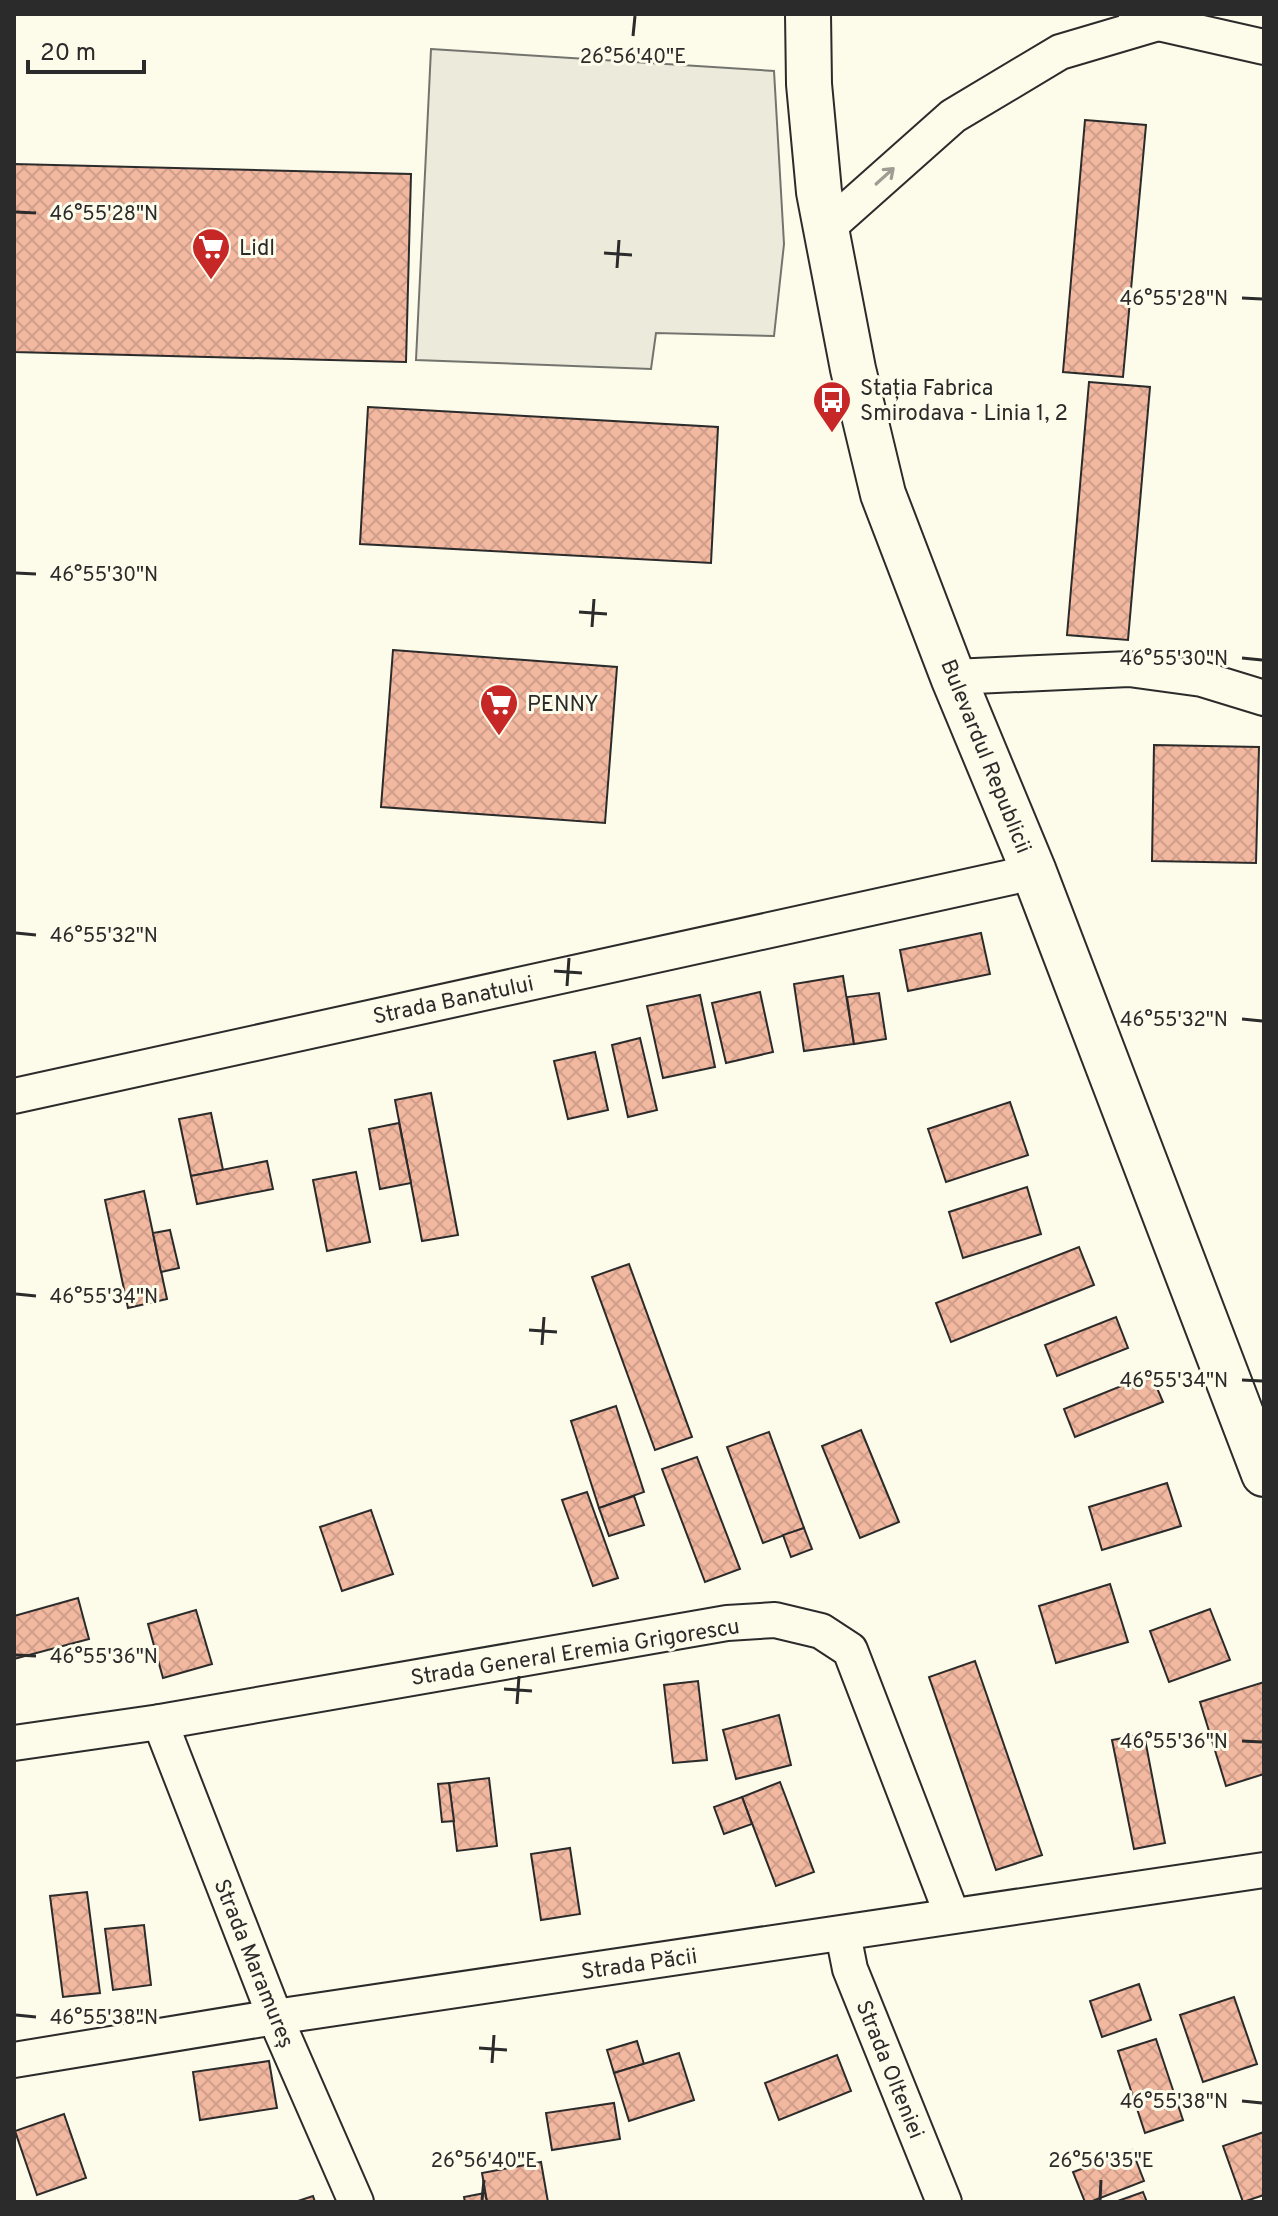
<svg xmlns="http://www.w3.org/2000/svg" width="1278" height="2216" font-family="Overpass,sans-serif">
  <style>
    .parking { fill: #eceadb; stroke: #74746e; stroke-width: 2 }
    .building { fill: url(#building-cross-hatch); stroke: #2b2b2b; stroke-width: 2 }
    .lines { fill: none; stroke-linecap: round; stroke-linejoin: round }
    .minor-casing { stroke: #2b2b2b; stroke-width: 38 }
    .secondary-casing { stroke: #2b2b2b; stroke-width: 48 }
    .minor { stroke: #fdfbea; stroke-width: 34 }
    .secondary { stroke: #fdfbea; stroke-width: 44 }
    .oneway { stroke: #9e9d94 }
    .ticks { fill: none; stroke: #2b2b2b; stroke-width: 3 }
    .labels { text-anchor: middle; stroke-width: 6; stroke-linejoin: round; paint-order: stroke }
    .poi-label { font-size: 22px; fill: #2b2b2b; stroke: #fdfbea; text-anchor: start }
    .street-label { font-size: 22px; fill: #2b2b2b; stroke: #fdfbea }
    .ticks-label { font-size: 20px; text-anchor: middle; fill: #2b2b2b; stroke: #fdfbea; stroke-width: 6; stroke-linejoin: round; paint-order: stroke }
  </style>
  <defs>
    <pattern id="building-cross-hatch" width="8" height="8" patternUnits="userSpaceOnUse" patternTransform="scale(2)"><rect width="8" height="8" fill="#f2b8a0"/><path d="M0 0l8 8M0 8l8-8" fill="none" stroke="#d09e8a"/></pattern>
  </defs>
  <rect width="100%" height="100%" fill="#fdfbea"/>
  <polygon class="parking" points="431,49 774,71 784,244 774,336 656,333 651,369 416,360"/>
  <g class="building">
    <polygon points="1085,120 1146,125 1123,377 1063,372"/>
    <polygon points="14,164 411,174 406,362 14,352"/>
    <polygon points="1089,382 1150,387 1128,640 1067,635"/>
    <polygon points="368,407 718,427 711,563 360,544"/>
    <polygon points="393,650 617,667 605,823 381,807"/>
    <polygon points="1154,745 1259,747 1256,863 1152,861"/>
    <polygon points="981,933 990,974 908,991 900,950"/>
    <polygon points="843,976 854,1044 804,1051 794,984"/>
    <polygon points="760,992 773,1052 726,1063 712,1003"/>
    <polygon points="879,993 886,1039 854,1044 847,997"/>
    <polygon points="700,995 715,1067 663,1078 647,1006"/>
    <polygon points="640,1038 657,1110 628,1117 612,1045"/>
    <polygon points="595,1052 608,1110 568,1119 554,1061"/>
    <polygon points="431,1093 458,1235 422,1241 395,1100"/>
    <polygon points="1010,1102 1028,1155 946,1182 928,1129"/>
    <polygon points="211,1113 223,1170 191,1176 179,1119"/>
    <polygon points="399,1123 411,1183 380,1189 369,1129"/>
    <polygon points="267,1161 273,1189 197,1204 191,1176"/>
    <polygon points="356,1172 370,1242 327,1251 313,1180"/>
    <polygon points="1027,1187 1041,1234 963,1258 949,1212"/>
    <polygon points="144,1191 167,1299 128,1308 105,1200"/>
    <polygon points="170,1230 179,1268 161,1272 153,1233"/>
    <polygon points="1079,1247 1094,1285 951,1342 936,1303"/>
    <polygon points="629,1264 692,1437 655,1450 592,1277"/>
    <polygon points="1116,1317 1128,1348 1057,1376 1045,1345"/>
    <polygon points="1151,1374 1163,1402 1075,1437 1064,1409"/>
    <polygon points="616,1406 644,1492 599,1508 571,1421"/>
    <polygon points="861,1430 899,1522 860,1538 822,1446"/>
    <polygon points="769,1432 804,1528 763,1543 727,1447"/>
    <polygon points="697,1457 740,1569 705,1582 662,1469"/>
    <polygon points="1167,1483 1181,1526 1102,1550 1089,1507"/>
    <polygon points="587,1492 618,1578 593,1586 562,1500"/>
    <polygon points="634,1496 644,1525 609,1536 599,1508"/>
    <polygon points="371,1510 393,1574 342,1591 320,1527"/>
    <polygon points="804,1528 812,1549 791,1557 783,1535"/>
    <polygon points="1110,1584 1128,1642 1056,1663 1039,1606"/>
    <polygon points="78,1598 89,1639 14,1659 14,1616"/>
    <polygon points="1210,1609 1230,1660 1169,1682 1150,1631"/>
    <polygon points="196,1610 212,1664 163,1678 148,1624"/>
    <polygon points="975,1661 1042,1855 996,1870 929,1677"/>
    <polygon points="698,1681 707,1760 673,1763 664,1685"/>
    <polygon points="1264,1682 1264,1774 1226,1786 1200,1702"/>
    <polygon points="779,1715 791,1765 736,1779 723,1730"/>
    <polygon points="1144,1734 1165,1843 1134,1849 1112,1740"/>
    <polygon points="489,1778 497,1846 457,1851 449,1783"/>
    <polygon points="780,1782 814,1872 776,1886 742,1797"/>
    <polygon points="449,1783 454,1821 442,1822 438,1784"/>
    <polygon points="742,1797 752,1824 724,1834 714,1807"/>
    <polygon points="570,1848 580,1914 541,1920 531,1854"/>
    <polygon points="87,1892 100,1993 63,1997 50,1896"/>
    <polygon points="144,1925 151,1985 113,1990 105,1929"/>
    <polygon points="1139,1984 1151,2020 1102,2037 1090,2001"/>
    <polygon points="1234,1997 1257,2064 1203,2082 1180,2015"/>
    <polygon points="1156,2039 1183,2120 1145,2133 1118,2051"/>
    <polygon points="637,2041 644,2064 614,2073 607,2050"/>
    <polygon points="679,2053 694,2100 629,2121 614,2073"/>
    <polygon points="837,2055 851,2091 779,2120 765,2083"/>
    <polygon points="269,2061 277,2108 200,2120 193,2072"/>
    <polygon points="614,2103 620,2139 552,2150 546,2113"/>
    <polygon points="64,2114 86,2178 37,2195 15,2131"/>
    <polygon points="1264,2132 1264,2195 1243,2202 1223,2146"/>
    <polygon points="1132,2150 1144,2181 1090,2202 1085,2202 1073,2172"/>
    <polygon points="541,2162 548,2202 487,2202 482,2173"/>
    <polygon points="1143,2192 1147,2202 1115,2202"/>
    <polygon points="485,2193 487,2202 465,2202 464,2197"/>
    <polygon points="313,2196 315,2202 295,2202"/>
  </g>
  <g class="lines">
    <defs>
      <g id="minor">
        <polyline points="1136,18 1264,47"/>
        <polyline points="827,228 953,116 1060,52 1158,23"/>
        <polyline points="953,677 1129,669 1202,679 1264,698"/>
        <polyline points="14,1096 1034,872"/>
        <polyline points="160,1722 275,2017 356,2202"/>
        <polyline points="14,1743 160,1722 727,1623 775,1620 821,1631 850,1650 952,1915"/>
        <polyline points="843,1934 850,1969 944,2202"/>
        <polyline points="14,2060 275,2017 1264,1870"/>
      </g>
      <polyline id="secondary" points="808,14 809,84 819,192 853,369 883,494 953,677 1034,872 1264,1474"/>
    </defs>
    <use href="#minor" class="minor-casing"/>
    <use href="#secondary" class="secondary-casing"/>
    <use href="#minor" class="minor"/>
    <use href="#secondary" class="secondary"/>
  </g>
  <defs><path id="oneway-shaft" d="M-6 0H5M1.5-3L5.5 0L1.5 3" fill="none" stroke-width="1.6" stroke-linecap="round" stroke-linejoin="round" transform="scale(2)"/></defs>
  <use class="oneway" href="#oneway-shaft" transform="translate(885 176) rotate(-42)"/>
  <path class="ticks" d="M633,36L635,16M16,212L36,213M604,253L632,255M617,268L619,240M1242,298L1262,299M16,573L36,574M579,612L607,614M592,627L594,599M1242,658L1262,660M16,933L36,935M554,971L582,973M567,986L569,958M1242,1019L1262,1021M16,1294L36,1296M529,1330L557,1332M542,1345L544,1317M1242,1380L1262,1381M16,1655L36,1656M504,1689L532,1691M517,1704L519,1676M1242,1741L1262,1742M16,2015L36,2017M479,2048L507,2050M492,2063L494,2035M1242,2101L1262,2103M482,2200L484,2180M1100,2200L1101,2180"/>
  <defs>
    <symbol id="supermarket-pin" viewBox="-11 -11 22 30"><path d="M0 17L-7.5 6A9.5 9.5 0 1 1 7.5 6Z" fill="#c62828" stroke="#fdfbea"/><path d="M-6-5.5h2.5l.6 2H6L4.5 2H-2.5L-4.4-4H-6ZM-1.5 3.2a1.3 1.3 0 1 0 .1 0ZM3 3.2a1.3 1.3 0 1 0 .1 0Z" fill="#fff"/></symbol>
    <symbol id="bus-pin" viewBox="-11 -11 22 30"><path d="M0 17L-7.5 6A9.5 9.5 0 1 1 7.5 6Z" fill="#c62828" stroke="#fdfbea"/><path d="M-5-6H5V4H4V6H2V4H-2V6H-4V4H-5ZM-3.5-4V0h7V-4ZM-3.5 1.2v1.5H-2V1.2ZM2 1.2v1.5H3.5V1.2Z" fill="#fff"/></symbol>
  </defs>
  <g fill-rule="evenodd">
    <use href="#supermarket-pin" x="189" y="225" width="44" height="60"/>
    <use href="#bus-pin" x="810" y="378" width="44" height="60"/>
    <use href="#supermarket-pin" x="477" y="681" width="44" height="60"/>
  </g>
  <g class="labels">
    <g class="poi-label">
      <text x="239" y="255">Lidl</text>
      <text x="860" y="395">Stația Fabrica<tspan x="860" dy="25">Smirodava - Linia 1, 2</tspan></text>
      <text x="527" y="711">PENNY</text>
    </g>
    <g class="street-label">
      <text transform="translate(987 756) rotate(68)" y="8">Bulevardul Republicii</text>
      <text transform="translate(453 999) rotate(-12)" y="8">Strada Banatului</text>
      <text transform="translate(575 1651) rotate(-9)" y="8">Strada General Eremia Grigorescu</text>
      <text transform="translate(255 1963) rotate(68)" y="8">Strada Maramureș</text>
      <text transform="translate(639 1963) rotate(-8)" y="8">Strada Păcii</text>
      <text transform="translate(891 2069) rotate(68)" y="8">Strada Olteniei</text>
    </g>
  </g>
  <g class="ticks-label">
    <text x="633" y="63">26°56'40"E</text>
    <text x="104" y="220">46°55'28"N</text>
    <text x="1174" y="305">46°55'28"N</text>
    <text x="104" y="581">46°55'30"N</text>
    <text x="1174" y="665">46°55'30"N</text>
    <text x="104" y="942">46°55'32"N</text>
    <text x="1174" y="1026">46°55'32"N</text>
    <text x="104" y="1303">46°55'34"N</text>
    <text x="1174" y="1387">46°55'34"N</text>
    <text x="104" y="1663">46°55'36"N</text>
    <text x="1174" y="1748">46°55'36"N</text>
    <text x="104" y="2024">46°55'38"N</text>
    <text x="1174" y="2108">46°55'38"N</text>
    <text x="484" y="2167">26°56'40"E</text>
    <text x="1101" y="2167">26°56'35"E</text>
  </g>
  <rect width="1278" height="2216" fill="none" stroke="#2b2b2b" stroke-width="32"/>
  <path d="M28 60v12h116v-12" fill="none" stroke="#2b2b2b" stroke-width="4"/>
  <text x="40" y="60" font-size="24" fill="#2b2b2b" stroke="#fdfbea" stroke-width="6" paint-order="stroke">20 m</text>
</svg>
